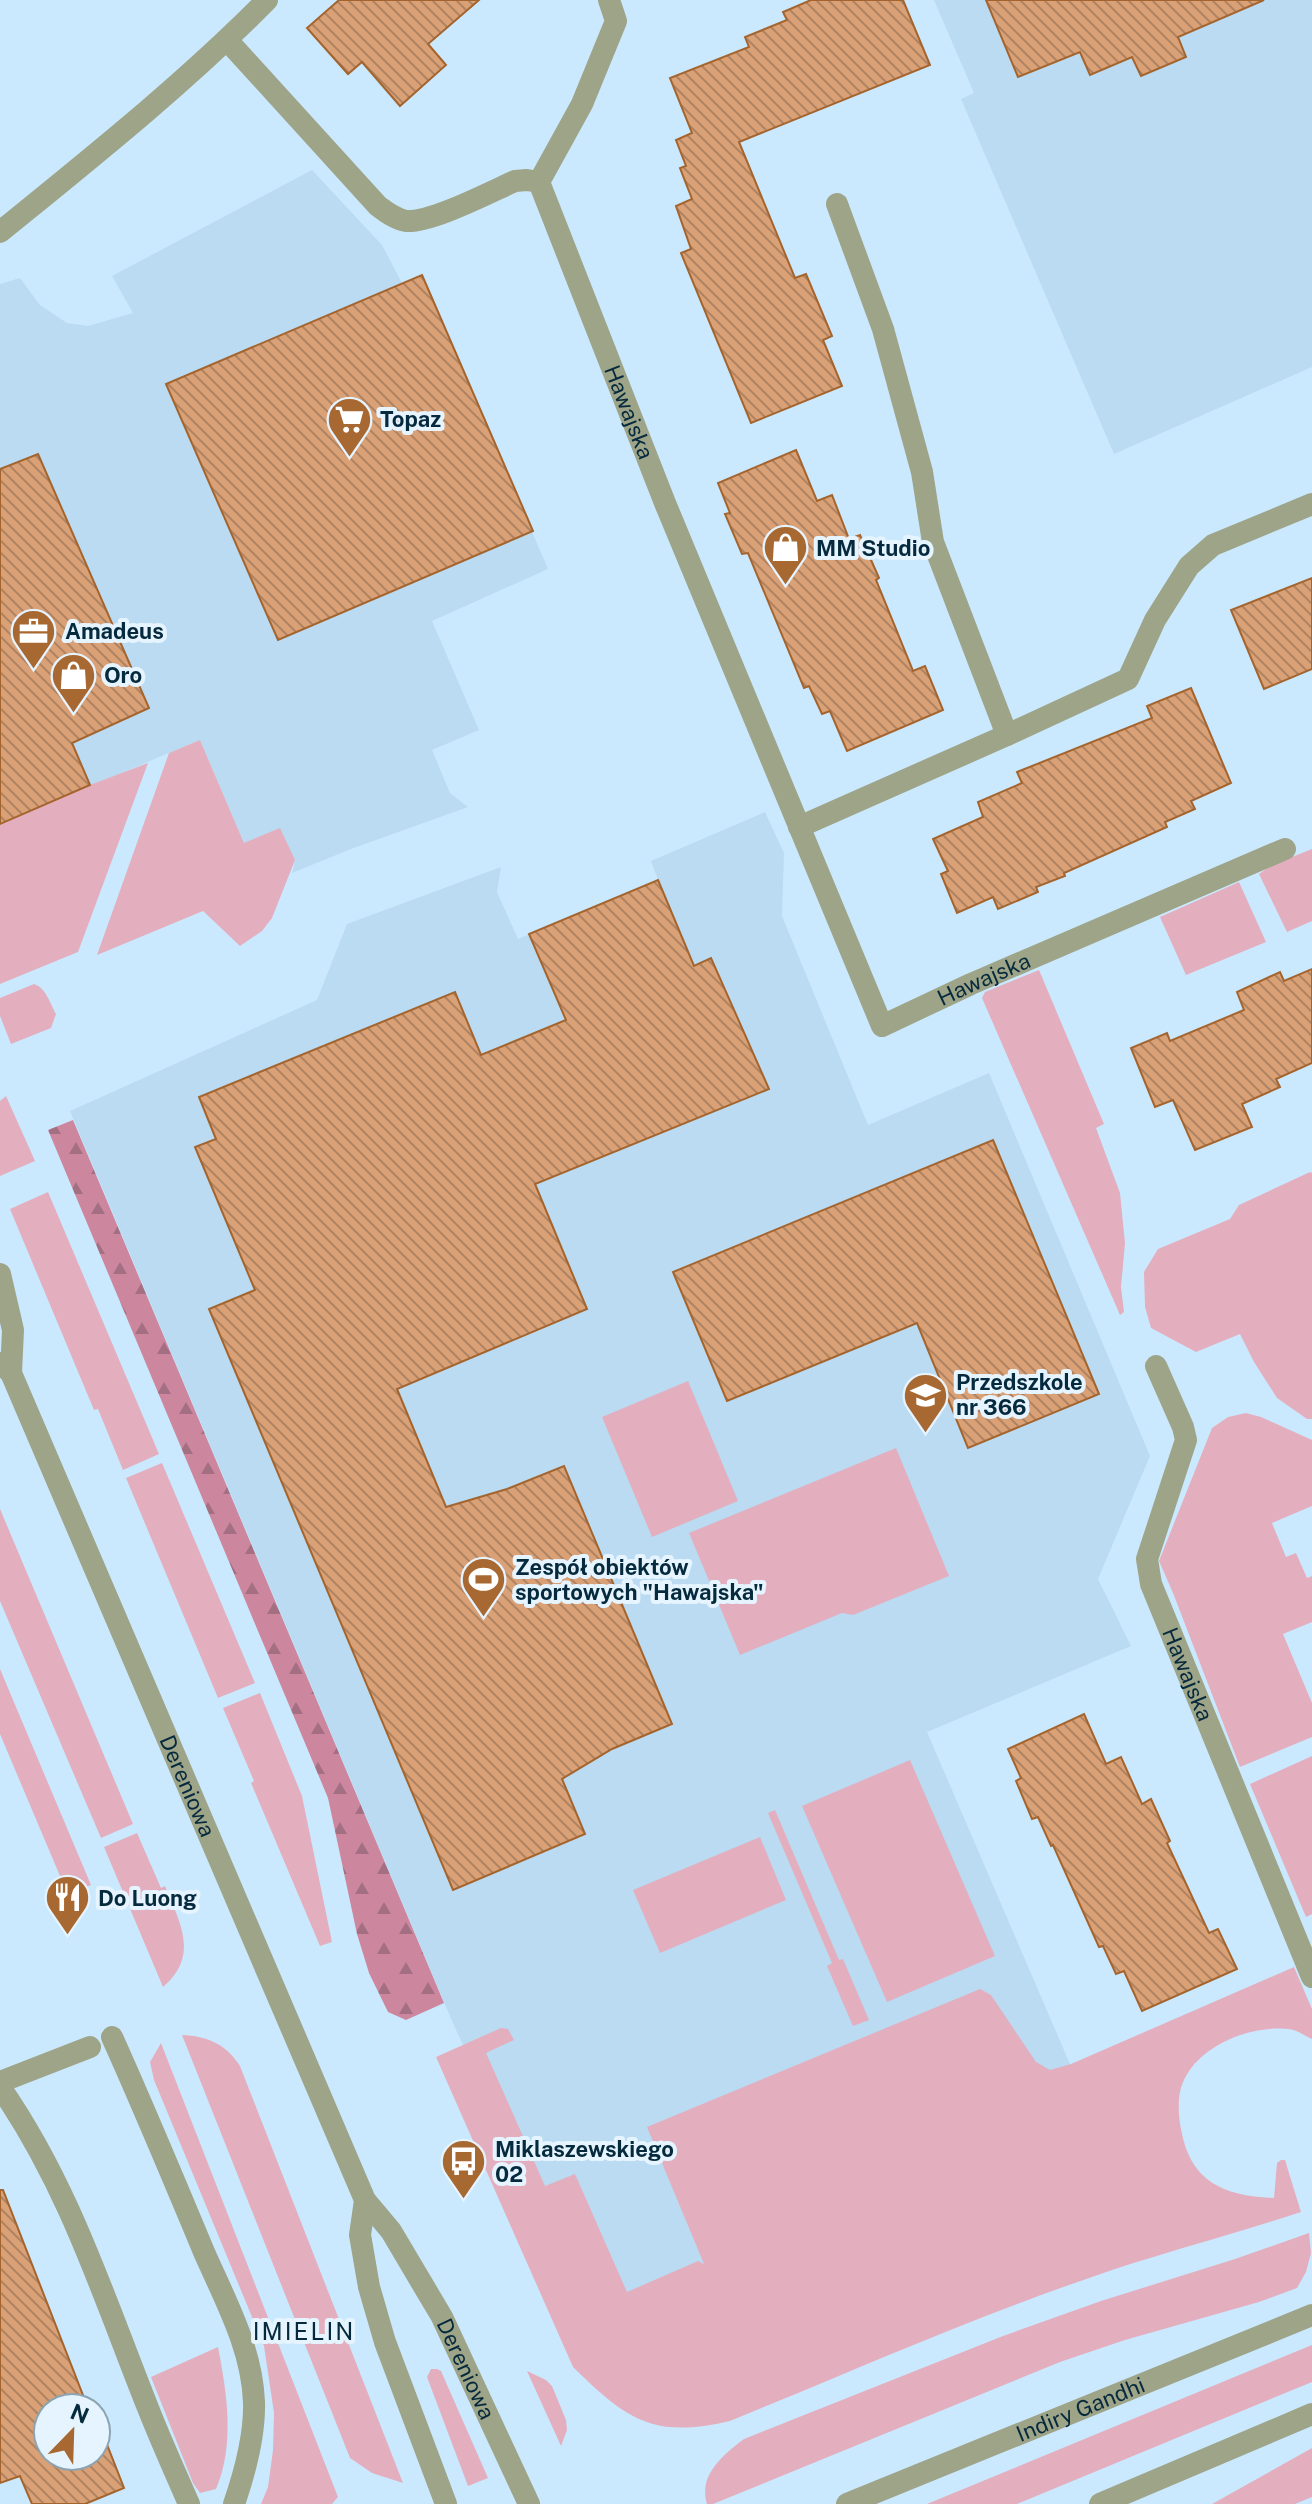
<svg xmlns="http://www.w3.org/2000/svg" width="1312" height="2504" font-family="'Public Sans',sans-serif">
  <style>
    .built { fill: #badbf2 }
    .green { fill: #e3afbf }
    .forest { fill: url(#forest-firs) }
    .building { fill: url(#building-back-hatch); stroke: #a4642e; stroke-width: 2 }
    .lines { fill: none; stroke-linecap: round; stroke-linejoin: round }
    .minor { stroke: #9ea488; stroke-width: 22 }
    .tertiary { stroke: #9ea488; stroke-width: 22 }
    .labels { text-anchor: middle; stroke-width: 8; stroke-linejoin: round; paint-order: stroke }
    .street-label { font-size: 22px; fill: #062a3d; stroke: #e5f4ff }
    .poi-label { font-size: 22px; font-weight: bold; fill: #062a3d; stroke: #e5f4ff; text-anchor: start }
    .neighbourhood-label { font-size: 24px; letter-spacing: 2px; fill: #062a3d; stroke: #e5f4ff }
  </style>
  <defs>
    <pattern id="forest-firs" width="22" height="20" patternUnits="userSpaceOnUse" patternTransform="scale(2)"><rect width="22" height="20" fill="#cc879e"/><path d="M5 1l3.5 6h-7zM16 11l3.5 6h-7z" fill="#a46f82"/></pattern>
    <pattern id="building-back-hatch" width="6" height="6" patternUnits="userSpaceOnUse" patternTransform="scale(2)"><rect width="6" height="6" fill="#daa176"/><path d="M-1 5l2 2M0 0l6 6M5-1l2 2" fill="none" stroke="#af8362"/></pattern>
  </defs>
  <rect width="100%" height="100%" fill="#cbe9fe"/>
  <g class="built">
    <polygon points="934,0 1312,0 1312,367 1114,454 961,99 974,93"/>
    <polygon points="312,170 382,245 402,283 422,275 548,569 432,621 479,730 432,750 450,793 468,807 351,849 292,873 295,860 244,843 200,740 0,824 0,284 20,278 40,305 67,323 88,326 133,313 112,276"/>
    <polygon points="765,812 784,853 782,916 868,1125 989,1073 1150,1456 1098,1579 1131,1646 927,1732 1070,2064 600,2347 452,2021 70,1111 317,1000 347,924 501,867 497,892 518,939 658,880 651,861"/>
  </g>
  <g class="green">
    <polygon points="200,740 244,843 280,828 295,860 272,918 262,931 240,946 203,911 97,955 169,753"/>
    <polygon points="148,763 78,952 0,984 0,824 90,785"/>
    <polygon points="1312,849 1312,921 1287,932 1259,874 1272,865"/>
    <polygon points="1239,882 1266,942 1186,975 1160,917"/>
    <polygon points="1039,970 1104,1124 1096,1128 1120,1193 1125,1243 1121,1287 1124,1312 1120,1315 982,998 985,992"/>
    <path d="M34,984C46,988 50,1003 56,1014L51,1028L11,1044L0,1016V998Z"/>
    <polygon points="6,1096 35,1161 0,1176 0,1101"/>
    <polygon points="1310,1172 1312,1173 1312,1419 1307,1419 1277,1398 1254,1362 1240,1334 1196,1352 1151,1328 1145,1307 1144,1272 1158,1249 1230,1219 1239,1205"/>
    <polygon points="48,1192 159,1454 123,1470 98,1409 94,1410 10,1209"/>
    <polygon points="688,1381 738,1501 652,1537 602,1417"/>
    <polygon points="1246,1413 1261,1417 1312,1440 1312,1506 1272,1523 1286,1557 1296,1553 1307,1578 1312,1576 1312,1622 1283,1634 1312,1703 1312,1737 1240,1767 1173,1593 1159,1561 1212,1428 1228,1417"/>
    <polygon points="896,1448 949,1576 853,1615 842,1613 740,1655 689,1533"/>
    <polygon points="162,1463 255,1683 218,1698 126,1478"/>
    <polygon points="0,1509 133,1824 101,1838 0,1601"/>
    <polygon points="0,1669 91,1885 68,1895 0,1734"/>
    <polygon points="260,1693 302,1796 332,1942 320,1946 251,1783 254,1781 223,1708"/>
    <polygon points="1312,1756 1312,1914 1306,1917 1250,1784"/>
    <polygon points="910,1760 995,1956 887,2002 802,1806"/>
    <polygon points="775,1810 839,1960 843,1959 869,2020 853,2026 827,1966 832,1963 768,1813"/>
    <path d="M137,1833L161,1888L165,1886C180,1923 200,1956 163,1987L104,1847Z"/>
    <polygon points="760,1837 786,1900 660,1953 633,1890"/>
    <path d="M1294,1967L1312,2009V2039C1305,2036 1297,2030 1289,2029C1252,2025 1201,2044 1184,2080C1177,2094 1178,2114 1181,2129C1190,2182 1224,2196 1274,2198L1277,2163L1281,2160H1285L1301,2212C1232,2235 1161,2253 1092,2277C969,2319 850,2372 730,2421C653,2439 627,2420 573,2367L436,2057L501,2028L508,2029L514,2040L486,2053L545,2186L575,2174L627,2292L698,2261L704,2264L647,2127L980,1989L991,1995L1036,2062L1050,2070L1071,2064Z"/>
    <path d="M182,2035C207,2036 226,2044 240,2066L403,2483L372,2473L350,2458Z"/>
    <polygon points="161,2043 338,2497 332,2504 261,2504 268,2487 273,2450 274,2413 264,2346 154,2080 150,2062"/>
    <path d="M1309,2233L1311,2253L1306,2272L1297,2288L1259,2302L1125,2340L1060,2362L713,2504H707C698,2475 723,2455 744,2439L1003,2336L1101,2301L1235,2259Z"/>
    <polygon points="1312,2345 1312,2382 1017,2504 927,2504"/>
    <path d="M218,2347C227,2394 235,2444 216,2489L200,2493L193,2483L151,2377Z"/>
    <polygon points="431,2369 437,2369 441,2371 488,2478 468,2486 427,2377"/>
    <polygon points="527,2371 546,2380 552,2386 566,2420 567,2430 561,2446"/>
    <polygon points="1312,2448 1312,2497 1295,2504 1212,2504"/>
  </g>
  <polygon class="forest" points="73,1120 444,2003 406,2020 388,2012 369,1973 357,1934 328,1798 48,1130"/>
  <g class="building">
    <polygon points="339,0 479,0 428,44 446,65 400,106 362,62 348,74 307,28"/>
    <polygon points="811,0 903,0 930,65 739,142 795,278 806,274 832,336 823,340 842,386 751,423 681,253 691,249 676,206 692,199 680,168 686,166 676,140 692,133 670,78 749,47 745,37 787,20 783,12"/>
    <polygon points="986,0 1264,0 1178,37 1186,57 1141,76 1132,57 1090,75 1080,52 1018,77"/>
    <polygon points="422,275 533,531 278,640 166,384"/>
    <polygon points="796,450 817,501 832,495 849,539 860,535 879,578 876,580 913,671 925,666 943,710 847,751 830,711 822,714 809,686 804,688 748,553 742,554 725,514 730,513 718,483"/>
    <polygon points="38,454 149,708 72,743 90,785 0,824 0,469"/>
    <polygon points="1312,578 1312,669 1264,689 1231,610"/>
    <polygon points="1191,688 1231,783 1191,801 1195,809 1165,822 1167,827 1064,873 1065,876 1036,887 1038,892 998,909 993,897 957,913 941,874 948,871 933,839 983,817 978,802 1022,783 1017,772 1152,718 1147,706"/>
    <polygon points="658,880 694,966 711,958 769,1089 535,1184 587,1309 397,1389 446,1507 507,1489 564,1466 672,1724 612,1749 562,1779 585,1834 453,1890 209,1309 255,1290 195,1147 216,1139 199,1097 455,992 481,1055 566,1020 529,934"/>
    <polygon points="1312,969 1312,1063 1276,1079 1280,1087 1242,1104 1252,1127 1195,1150 1173,1100 1155,1107 1131,1048 1167,1033 1170,1041 1244,1010 1237,992 1280,972 1284,981"/>
    <polygon points="993,1140 1099,1394 968,1448 917,1323 727,1401 673,1272"/>
    <polygon points="1084,1714 1106,1764 1121,1757 1142,1804 1151,1799 1170,1841 1167,1843 1209,1933 1218,1929 1237,1969 1142,2011 1124,1971 1116,1974 1103,1946 1099,1947 1053,1845 1051,1846 1038,1817 1032,1819 1016,1781 1021,1778 1008,1749"/>
    <polygon points="0,2190 3,2190 88,2408 48,2408 48,2456 96,2456 96,2428 100,2438 104,2437 124,2488 85,2504 32,2504 20,2476 0,2483"/>
  </g>
  <g class="lines">
    <g class="minor">
      <path id="s1" d="M609,0L616,21L582,104L539,182L665,503L882,1026L971,984L1285,849"/>
      <path d="M227,40L378,206C386,212 395,219 406,221C431,223 490,192 515,181L527,180L539,182"/>
      <polyline points="837,204 883,329 922,472 933,542 1007,735 1128,679 1155,620 1189,566 1213,545 1312,504"/>
      <path d="M0,232C91,158 184,84 267,0"/>
      <polyline points="799,827 1007,735"/>
      <polyline points="0,1274 13,1330 11,1373"/>
      <path id="s2" d="M0,1363L11,1373L365,2200L391,2231L442,2317L529,2504"/>
      <path id="s3" d="M1156,1366L1183,1427L1186,1440L1147,1559L1151,1584L1312,1977"/>
      <path d="M112,2037C144,2108 174,2180 204,2252C225,2300 252,2348 254,2402C255,2436 245,2472 234,2504"/>
      <polyline points="0,2082 90,2047"/>
      <path d="M0,2087C69,2186 104,2298 148,2408C161,2441 175,2472 189,2504"/>
      <polyline points="365,2200 360,2235 369,2287 385,2342 446,2504"/>
    </g>
    <g class="tertiary">
      <path id="s4" d="M847,2504L1312,2315"/>
      <polyline points="1100,2504 1312,2414"/>
    </g>
  </g>
  <defs>
    <symbol id="supermarket-pin" viewBox="-11 -11 22 30"><path d="M0 17L-7.5 6A9.5 9.5 0 1 1 7.5 6Z" fill="#a86831" stroke="#e5f4ff"/><path d="M-6-5.5h2.5l.6 2H6L4.5 2H-2.5L-4.4-4H-6ZM-1.5 3.2a1.3 1.3 0 1 0 .1 0ZM3 3.2a1.3 1.3 0 1 0 .1 0Z" fill="#fff"/></symbol>
    <symbol id="shop-pin" viewBox="-11 -11 22 30"><path d="M0 17L-7.5 6A9.5 9.5 0 1 1 7.5 6Z" fill="#a86831" stroke="#e5f4ff"/><path d="M-5-2.5h2.3a2.7 3.5 0 0 1 5.4 0H5L5.5 6h-11ZM-1.5-2.5h3a1.5 2.3 0 0 0-3 0Z" fill="#fff"/></symbol>
    <symbol id="office-pin" viewBox="-11 -11 22 30"><path d="M0 17L-7.5 6A9.5 9.5 0 1 1 7.5 6Z" fill="#a86831" stroke="#e5f4ff"/><path d="M-6-3h4V-5.5h4V-3h4V5H-6ZM-1-4.5V-3h2v-1.5ZM-6 0V1H6V0Z" fill="#fff"/></symbol>
    <symbol id="school-pin" viewBox="-11 -11 22 30"><path d="M0 17L-7.5 6A9.5 9.5 0 1 1 7.5 6Z" fill="#a86831" stroke="#e5f4ff"/><path d="M0-5L7-2L0 1L-7-2ZM-4 1L0 2.5L4 1V4Q0 6-4 4Z" fill="#fff"/></symbol>
    <symbol id="stadium-pin" viewBox="-11 -11 22 30"><path d="M0 17L-7.5 6A9.5 9.5 0 1 1 7.5 6Z" fill="#a86831" stroke="#e5f4ff"/><path d="M0-5a6.5 5 0 1 0 0 10a6.5 5 0 1 0 0-10ZM-3.5-1.8h7v3.6h-7Z" fill="#fff"/></symbol>
    <symbol id="restaurant-pin" viewBox="-11 -11 22 30"><path d="M0 17L-7.5 6A9.5 9.5 0 1 1 7.5 6Z" fill="#a86831" stroke="#e5f4ff"/><path d="M-5-6h1v4h1v-4h1v4h1v-4h1v5L-1.5 .5V6h-2V.5L-5-1ZM5-6V6H3V1.5H1.5Q1.5-4 5-6Z" fill="#fff"/></symbol>
    <symbol id="bus-pin" viewBox="-11 -11 22 30"><path d="M0 17L-7.5 6A9.5 9.5 0 1 1 7.5 6Z" fill="#a86831" stroke="#e5f4ff"/><path d="M-5-6H5V4H4V6H2V4H-2V6H-4V4H-5ZM-3.5-4V0h7V-4ZM-3.5 1.2v1.5H-2V1.2ZM2 1.2v1.5H3.5V1.2Z" fill="#fff"/></symbol>
  </defs>
  <g fill-rule="evenodd">
    <use href="#supermarket-pin" x="324" y="394" width="51" height="69"/>
    <use href="#shop-pin" x="760" y="522" width="51" height="69"/>
    <use href="#office-pin" x="8" y="606" width="51" height="69"/>
    <use href="#shop-pin" x="48" y="650" width="51" height="69"/>
    <use href="#school-pin" x="900" y="1370" width="51" height="69"/>
    <use href="#stadium-pin" x="458" y="1554" width="51" height="69"/>
    <use href="#restaurant-pin" x="42" y="1872" width="51" height="69"/>
    <use href="#bus-pin" x="438" y="2136" width="51" height="69"/>
  </g>
  <g class="labels">
    <g class="street-label">
      <text dy="8" stroke="none"><textPath href="#s1" startOffset="448">Hawajska</textPath></text>
      <text dy="8" stroke="none"><textPath href="#s1" startOffset="1224">Hawajska</textPath></text>
      <text dy="8" stroke="none"><textPath href="#s3" startOffset="328">Hawajska</textPath></text>
      <text dy="8" stroke="none"><textPath href="#s2" startOffset="464">Dereniowa</textPath></text>
      <text dy="8" stroke="none"><textPath href="#s2" startOffset="1112">Dereniowa</textPath></text>
      <text dy="8" stroke="none"><textPath href="#s4" startOffset="252">Indiry Gandhi</textPath></text>
    </g>
    <g class="poi-label">
      <text x="380" y="427">Topaz</text>
      <text x="816" y="556">MM Studio</text>
      <text x="65" y="639">Amadeus</text>
      <text x="104" y="683">Oro</text>
      <text x="956" y="1390">Przedszkole<tspan x="956" dy="25">nr 366</tspan></text>
      <text x="515" y="1575">Zespół obiektów<tspan x="515" dy="25">sportowych "Hawajska"</tspan></text>
      <text x="98" y="1906">Do Luong</text>
      <text x="495" y="2157">Miklaszewskiego<tspan x="495" dy="25">02</tspan></text>
    </g>
    <g class="neighbourhood-label">
      <text x="304" y="2340">IMIELIN</text>
    </g>
  </g>
  <g transform="translate(72 2432) rotate(23)"><circle r="38" fill="#e5f4ff" stroke="#8ca3b1" stroke-width="2"/>
  <path d="M0-6L14 30L0 20L-14 30Z" fill="#a86831"/>
  <text y="-12" font-size="22" font-weight="bold" text-anchor="middle" fill="#062a3d">N</text>
  </g>
</svg>
